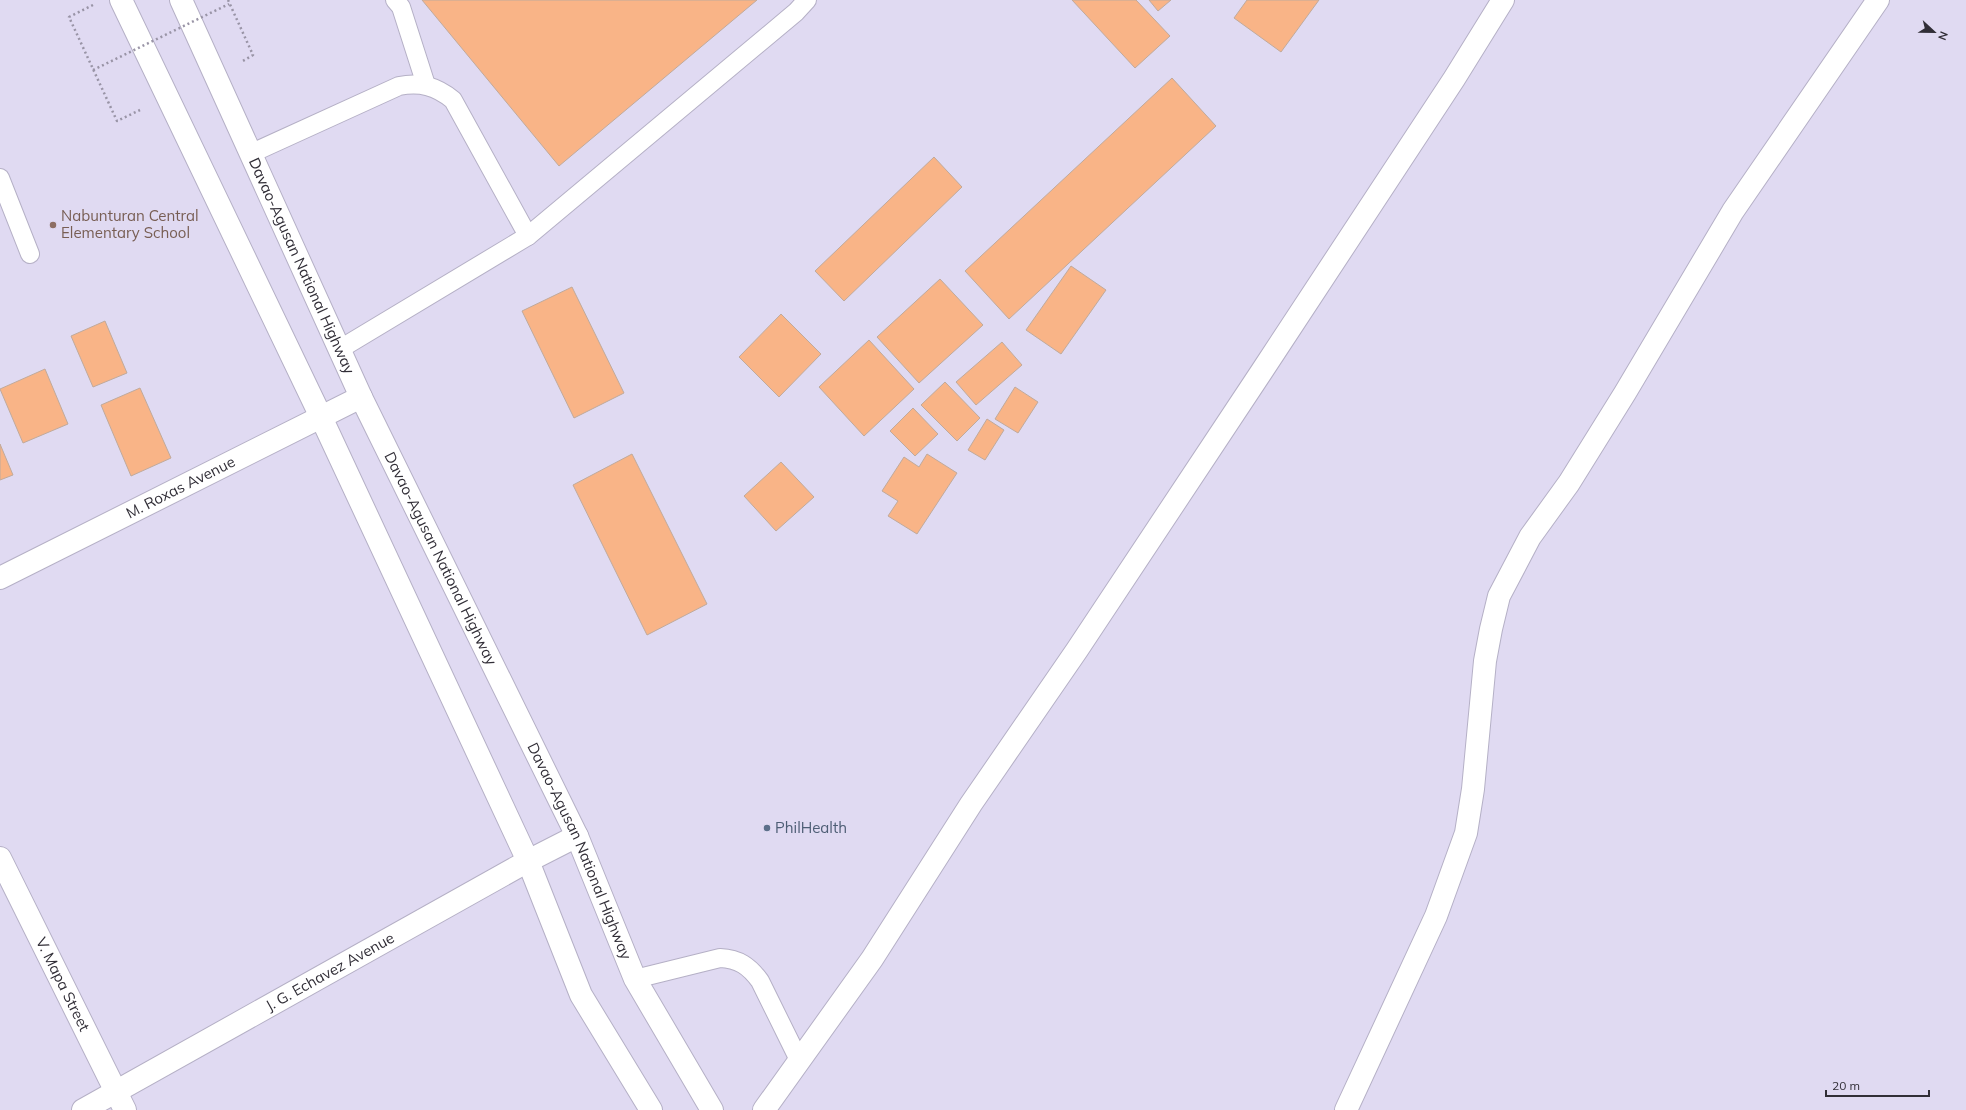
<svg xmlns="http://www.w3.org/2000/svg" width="1966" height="1110" font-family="Mulish,sans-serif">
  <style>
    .building { fill: #f9b487; stroke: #c0aa9c }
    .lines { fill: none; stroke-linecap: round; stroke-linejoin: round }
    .lane-casing { stroke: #b5b0c6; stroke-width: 20 }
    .street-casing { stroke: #b5b0c6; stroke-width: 24 }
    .highway-casing { stroke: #b5b0c6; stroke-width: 24 }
    .path { stroke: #9994a6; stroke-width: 2.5; stroke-dasharray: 2 3; stroke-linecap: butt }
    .lane { stroke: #fff; stroke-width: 18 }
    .street { stroke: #fff; stroke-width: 22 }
    .highway { stroke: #fff; stroke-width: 22 }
    .path-bridge { stroke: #9994a6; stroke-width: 2.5; stroke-dasharray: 2 3; stroke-linecap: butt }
    .education-dot { fill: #8d6e63; stroke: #e0daf2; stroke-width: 1.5 }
    .service-dot { fill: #5c6f8a; stroke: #e0daf2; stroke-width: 1.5 }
    .labels { text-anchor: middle; stroke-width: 3; stroke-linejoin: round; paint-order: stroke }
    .education-label { font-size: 15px; fill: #785e54; stroke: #e0daf2; text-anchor: start }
    .street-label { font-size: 15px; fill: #312e37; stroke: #e0daf2 }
    .service-label { font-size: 15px; fill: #4e5e75; stroke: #e0daf2; text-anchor: start }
  </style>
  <rect width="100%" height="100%" fill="#e0daf2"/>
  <g class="building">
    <polygon points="422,0 757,0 559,166"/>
    <polygon points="1072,0 1136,0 1170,36 1135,68"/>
    <polygon points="1149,0 1171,0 1158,11"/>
    <polygon points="1247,0 1319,0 1281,52 1234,18"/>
    <polygon points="1172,78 1216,126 1009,319 965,271"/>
    <polygon points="934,157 962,187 844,301 815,271"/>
    <polygon points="1071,266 1106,290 1061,354 1026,330"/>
    <polygon points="940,279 983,325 919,383 877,337"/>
    <polygon points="572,287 624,393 574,418 522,311"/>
    <polygon points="781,314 821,354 779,397 739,357"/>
    <polygon points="105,321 127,373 93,387 71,336"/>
    <polygon points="869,340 914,389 864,436 819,387"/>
    <polygon points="1002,342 1022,365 976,405 956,382"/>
    <polygon points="45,369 68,424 23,443 0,389"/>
    <polygon points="945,382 980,418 957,441 921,405"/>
    <polygon points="1015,387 1038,402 1018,433 995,419"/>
    <polygon points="140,388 171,458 131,476 101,405"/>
    <polygon points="913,408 938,434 915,456 890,431"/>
    <polygon points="987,419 1004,430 985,460 968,450"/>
    <polygon points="0,444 13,475 0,480"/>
    <polygon points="632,454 707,604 647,635 573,485"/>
    <polygon points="927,454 957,473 917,534 888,516 898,501 882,491 904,457 919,467"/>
    <polygon points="781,462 814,497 776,531 744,496"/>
  </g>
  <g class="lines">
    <defs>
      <g id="lane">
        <polyline points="395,0 401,7 426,85"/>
        <path d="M252,153L399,86C420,82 436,86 453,100L528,236"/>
        <polyline points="0,178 30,254"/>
        <polyline points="340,349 528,236 796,12 807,0"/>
        <path d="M635,979L720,958C739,959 749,966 760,981L799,1060"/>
      </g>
      <g id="street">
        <path id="s1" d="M0,578L361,397"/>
        <path id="s2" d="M0,858L125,1110"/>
        <path id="s3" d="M83,1110L528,861L577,836"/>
        <polyline points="764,1110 872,959 971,804 1077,650 1262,371 1454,79 1503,0"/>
        <polyline points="1346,1110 1436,916 1466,833 1473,789 1485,661 1491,629 1499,596 1530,537 1569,483 1625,393 1733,211 1878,0"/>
      </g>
      <g id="highway">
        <polyline points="121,0 321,417 528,861 581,995 651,1110"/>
        <path id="s4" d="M181,0L361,397L577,836L635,979L712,1110"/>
      </g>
    </defs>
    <use href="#lane" class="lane-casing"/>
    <use href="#street" class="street-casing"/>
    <use href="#highway" class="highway-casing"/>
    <g class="path">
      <polyline points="228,0 253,55 241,62"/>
      <polyline points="93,5 69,17 117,121 140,110"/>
    </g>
    <use href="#lane" class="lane"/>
    <use href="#street" class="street"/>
    <use href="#highway" class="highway"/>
    <polyline class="path-bridge" points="93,70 229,4"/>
  </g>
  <circle class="education-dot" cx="53" cy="225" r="4"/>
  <circle class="service-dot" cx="767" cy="828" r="4"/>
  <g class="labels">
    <g class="education-label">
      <text x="61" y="221">Nabunturan Central<tspan x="61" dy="17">Elementary School</tspan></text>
    </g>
    <g class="street-label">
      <text dy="5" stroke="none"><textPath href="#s4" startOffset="292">Davao-Agusan National Highway</textPath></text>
      <text dy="5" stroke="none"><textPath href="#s1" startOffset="202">M. Roxas Avenue</textPath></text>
      <text dy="5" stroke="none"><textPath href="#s4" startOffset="616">Davao-Agusan National Highway</textPath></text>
      <text dy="5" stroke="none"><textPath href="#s4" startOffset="940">Davao-Agusan National Highway</textPath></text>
      <text dy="5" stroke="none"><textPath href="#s3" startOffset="283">J. G. Echavez Avenue</textPath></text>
      <text dy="5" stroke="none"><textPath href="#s2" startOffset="141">V. Mapa Street</textPath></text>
    </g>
    <g class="service-label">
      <text x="775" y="833">PhilHealth</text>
    </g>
  </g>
  <g transform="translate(1934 32) rotate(112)" stroke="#e0daf2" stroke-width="3" paint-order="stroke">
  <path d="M0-3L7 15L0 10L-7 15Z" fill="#312e37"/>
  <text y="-6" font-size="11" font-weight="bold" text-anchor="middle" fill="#312e37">N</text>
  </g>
  <path d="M1826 1090v6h103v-6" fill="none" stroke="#312e37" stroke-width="2"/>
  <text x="1832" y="1090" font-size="12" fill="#312e37" stroke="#e0daf2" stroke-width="3" paint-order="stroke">20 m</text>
</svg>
